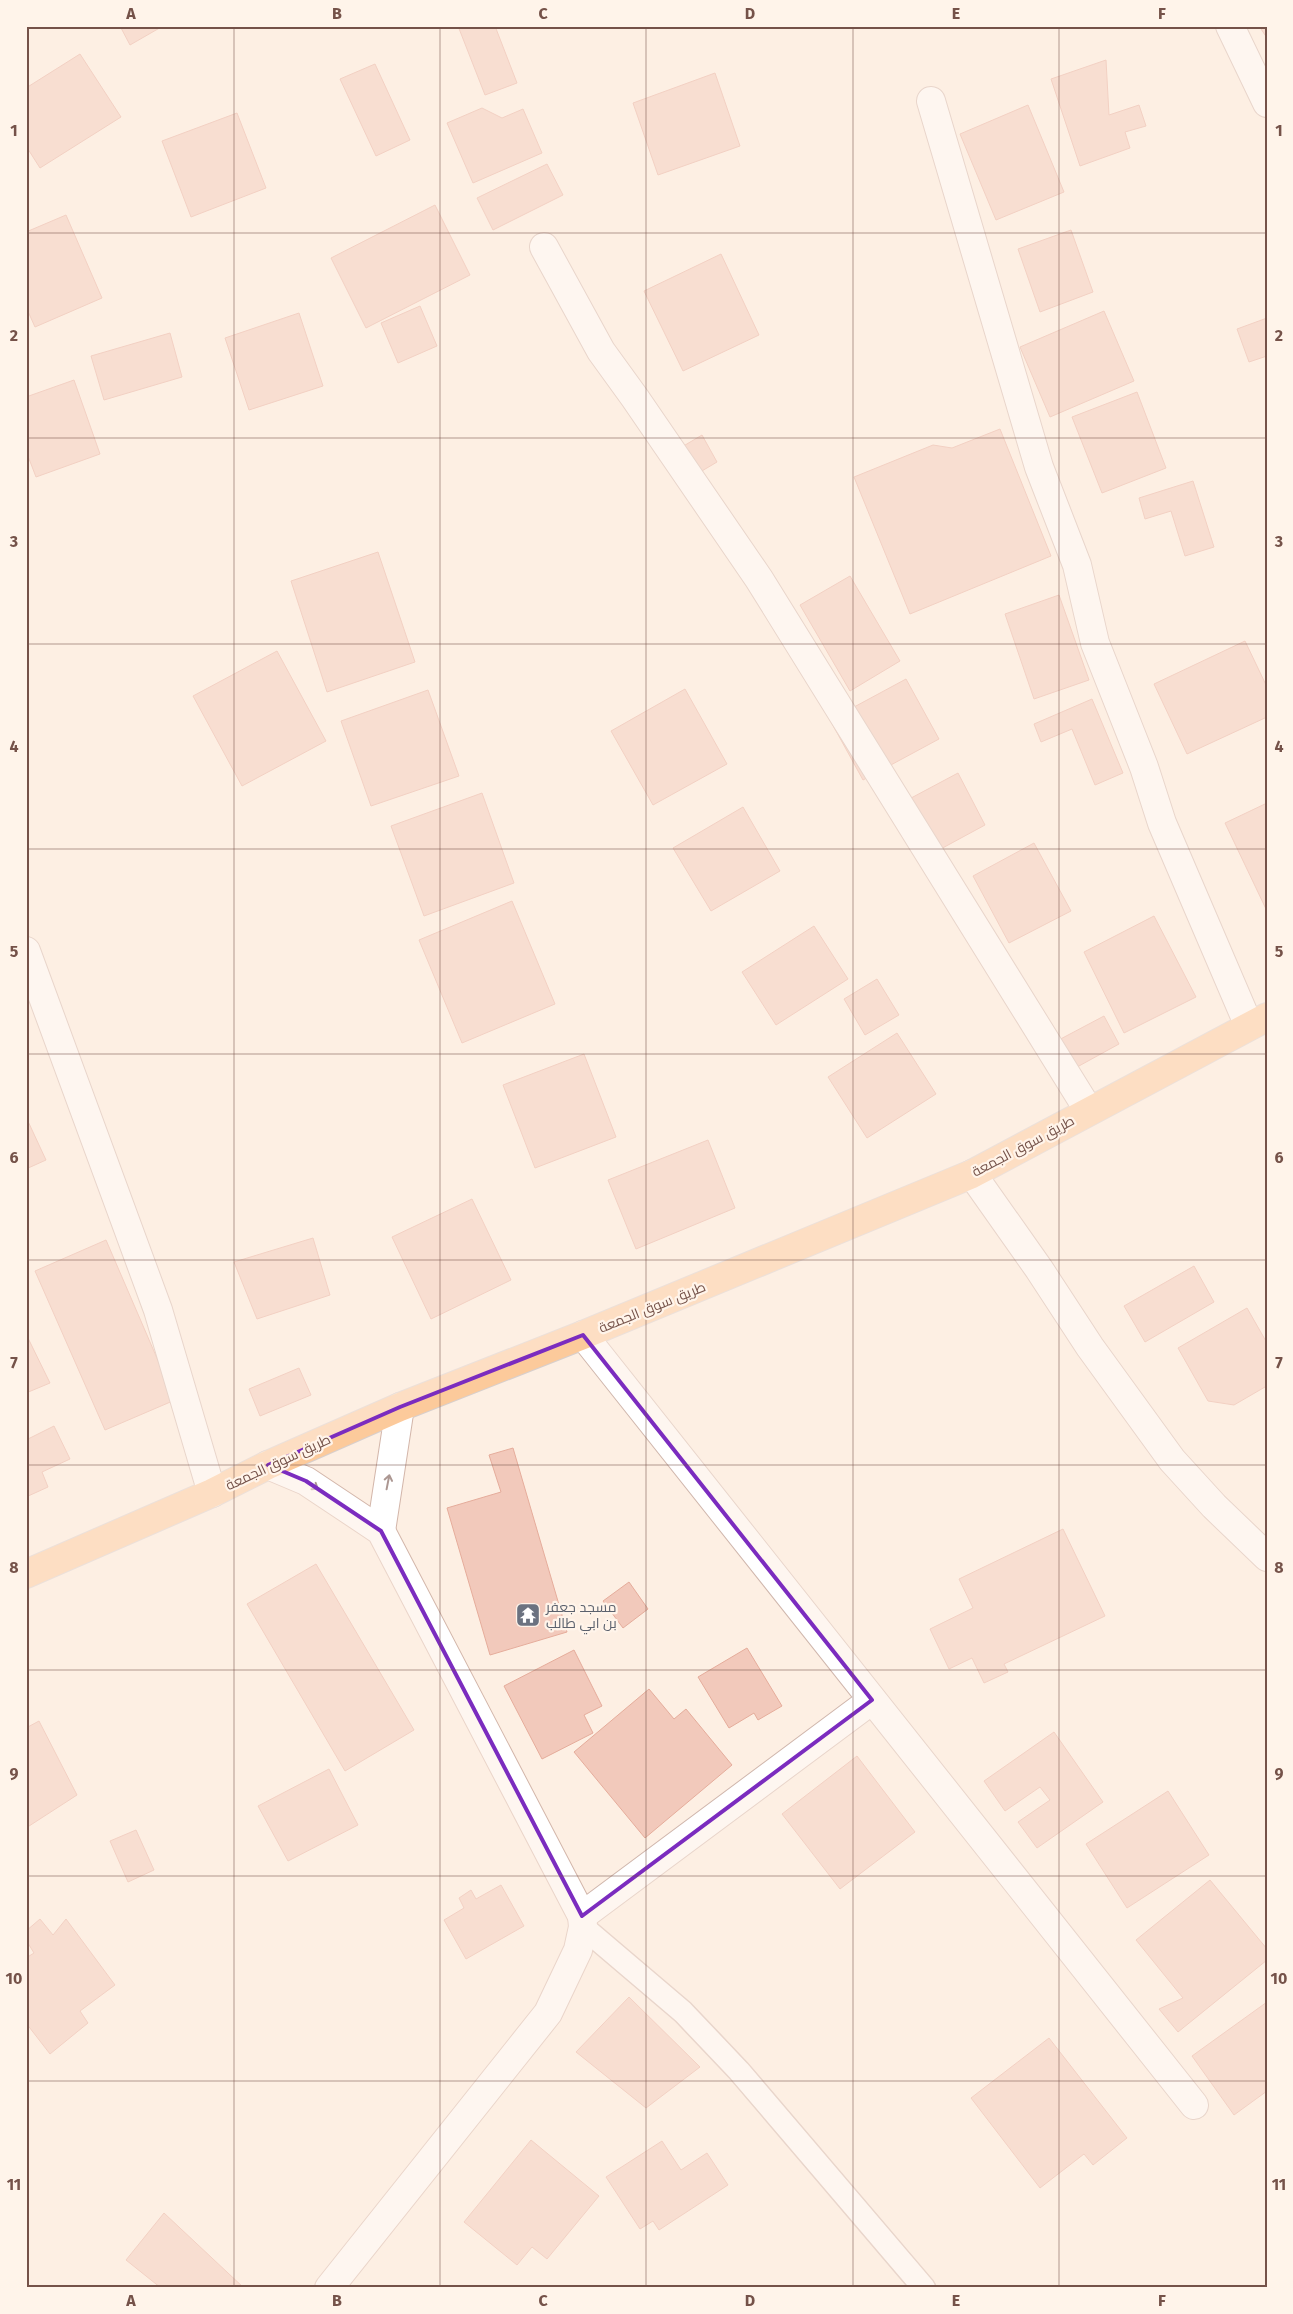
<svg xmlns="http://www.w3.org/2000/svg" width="1293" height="2314" font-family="'Fira Sans',Cairo,sans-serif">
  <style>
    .building { fill: #f2c9bb; stroke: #e5ac9b }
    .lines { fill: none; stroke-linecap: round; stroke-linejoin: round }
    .lane-casing { stroke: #d0b7ad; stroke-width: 25 }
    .street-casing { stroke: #d0b7ad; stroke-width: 30 }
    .secondary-casing { stroke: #d3b6aa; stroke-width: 30 }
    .primary-casing { stroke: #d8cfcc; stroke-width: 30 }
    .lane { stroke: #fff; stroke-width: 22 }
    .street { stroke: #fff; stroke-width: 28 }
    .secondary { stroke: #fff; stroke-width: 28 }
    .primary { stroke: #fcca9b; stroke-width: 28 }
    .oneway { stroke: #ac9792 }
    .marked { fill: none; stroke: #7b2cbf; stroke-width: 4; stroke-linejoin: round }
    .grid { fill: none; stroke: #755249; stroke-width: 1; stroke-opacity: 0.55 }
    .labels { text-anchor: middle; stroke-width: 4.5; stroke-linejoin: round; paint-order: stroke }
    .street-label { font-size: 14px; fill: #755249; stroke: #fff4ea }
    .worship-label { font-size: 14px; fill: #5b616d; stroke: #fff4ea; text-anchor: start }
    .neatline { fill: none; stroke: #755249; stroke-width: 2 }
    .grid-label { font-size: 16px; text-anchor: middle; font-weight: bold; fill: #755249 }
  </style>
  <rect width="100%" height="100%" fill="#fdefe3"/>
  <g class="building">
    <polygon points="120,26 163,26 130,45"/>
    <polygon points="458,26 495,26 517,83 485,95"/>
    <polygon points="1259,26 1267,26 1267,38"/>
    <polygon points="80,54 121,117 40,168 26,146 26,88"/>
    <polygon points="1106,60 1109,115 1139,105 1146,126 1125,132 1130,148 1080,166 1051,79"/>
    <polygon points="375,64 410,140 376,156 340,79"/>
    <polygon points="715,73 740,146 658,175 633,103"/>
    <polygon points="1028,105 1064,192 996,220 960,134"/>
    <polygon points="482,108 502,118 523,109 542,153 473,183 447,123"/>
    <polygon points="237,113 266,188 191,217 162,141"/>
    <polygon points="547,164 563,195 493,230 477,198"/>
    <polygon points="435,205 470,275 366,328 331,258"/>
    <polygon points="66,215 102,298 35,327 26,307 26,232"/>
    <polygon points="1071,230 1093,292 1040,312 1018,249"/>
    <polygon points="721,254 759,335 683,371 644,291"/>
    <polygon points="420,306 437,346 398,363 381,323"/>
    <polygon points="1104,311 1134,381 1050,417 1020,347"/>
    <polygon points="299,313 323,386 249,410 225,338"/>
    <polygon points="1267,318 1267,356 1249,362 1237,329"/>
    <polygon points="170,333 182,377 104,400 91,356"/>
    <polygon points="74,380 100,454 36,477 26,451 26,397"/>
    <polygon points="1137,392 1166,468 1102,493 1072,417"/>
    <polygon points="1000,429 1051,556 910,614 854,477 933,445 952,448"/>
    <polygon points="702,435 717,462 685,481 670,454"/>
    <polygon points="1193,481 1214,547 1185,556 1171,511 1145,519 1139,498"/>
    <polygon points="378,552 415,662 327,692 291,581"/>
    <polygon points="850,576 900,661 850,691 800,605"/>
    <polygon points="1059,595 1089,680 1034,699 1005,614"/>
    <polygon points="1245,641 1267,687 1267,717 1187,754 1154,684"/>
    <polygon points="277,651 326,741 242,786 193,696"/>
    <polygon points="906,679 939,739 863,780 830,720"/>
    <polygon points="685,689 727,764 653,805 611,731"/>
    <polygon points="428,690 459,776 371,806 341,721"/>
    <polygon points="1092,699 1123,773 1095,785 1072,729 1041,742 1034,724"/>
    <polygon points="958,773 985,825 926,857 898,805"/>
    <polygon points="482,793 514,883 424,916 391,826"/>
    <polygon points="1267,803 1267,909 1266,909 1225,823"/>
    <polygon points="743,807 780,871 711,911 673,848"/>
    <polygon points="1034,843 1071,911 1009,943 973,876"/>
    <polygon points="512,901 555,1004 462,1043 419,940"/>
    <polygon points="1154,916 1196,997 1124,1033 1084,952"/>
    <polygon points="814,926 848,979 776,1025 742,972"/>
    <polygon points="877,979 899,1015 865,1035 844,999"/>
    <polygon points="1104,1016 1119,1044 1068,1072 1053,1043"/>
    <polygon points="897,1033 936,1094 867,1138 828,1077"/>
    <polygon points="584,1054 616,1137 535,1168 503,1085"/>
    <polygon points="26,1117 46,1160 26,1169"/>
    <polygon points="708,1140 735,1208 636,1249 608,1180"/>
    <polygon points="472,1199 511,1280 431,1319 392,1237"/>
    <polygon points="313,1238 330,1295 257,1319 234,1262"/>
    <polygon points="106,1240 175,1400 105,1430 35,1271"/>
    <polygon points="1194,1266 1214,1302 1145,1342 1124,1306"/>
    <polygon points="1247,1308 1267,1343 1267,1389 1265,1387 1234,1405 1208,1401 1178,1348"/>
    <polygon points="26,1334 50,1383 26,1393"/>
    <polygon points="299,1368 311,1395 260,1416 249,1389"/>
    <polygon points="54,1426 70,1459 42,1472 48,1487 26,1497 26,1440"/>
    <polygon points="513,1448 567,1632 490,1655 447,1508 501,1492 489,1455"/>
    <polygon points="1063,1529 1105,1616 1004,1664 1008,1672 984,1683 972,1658 949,1669 930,1629 973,1608 959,1579"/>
    <polygon points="316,1564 414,1730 345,1771 247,1604"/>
    <polygon points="629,1582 648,1609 623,1628 603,1601"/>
    <polygon points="747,1648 782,1706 758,1720 754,1713 729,1728 698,1677"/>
    <polygon points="574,1650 602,1706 584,1715 593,1733 542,1759 504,1686"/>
    <polygon points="649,1689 674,1719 686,1709 732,1765 645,1838 574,1752"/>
    <polygon points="39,1721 77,1795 26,1828 26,1728"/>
    <polygon points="1054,1732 1103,1802 1037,1848 1018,1822 1050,1800 1040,1787 1005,1811 984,1781"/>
    <polygon points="857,1756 915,1832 840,1889 782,1814"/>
    <polygon points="329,1769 358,1825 288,1861 258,1806"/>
    <polygon points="1168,1791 1209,1855 1127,1908 1086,1844"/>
    <polygon points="136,1830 154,1870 128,1882 110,1841"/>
    <polygon points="1210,1880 1267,1949 1267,1960 1178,2032 1159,2009 1183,1998 1136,1940"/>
    <polygon points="501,1885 524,1926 466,1959 444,1920 464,1908 459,1898 471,1890 476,1899"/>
    <polygon points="40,1919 53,1935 66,1919 115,1985 80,2011 88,2023 50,2054 26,2023 26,1958 34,1953 26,1940 26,1931"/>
    <polygon points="629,1997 700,2067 646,2108 576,2052"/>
    <polygon points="1267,2002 1267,2091 1234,2115 1192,2056"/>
    <polygon points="1049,2038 1127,2138 1093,2165 1084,2154 1040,2188 971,2098"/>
    <polygon points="531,2140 599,2196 547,2259 532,2247 517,2265 464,2222"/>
    <polygon points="662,2141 681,2170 707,2153 728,2185 659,2230 653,2221 640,2229 606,2177"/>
    <polygon points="164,2213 244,2288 161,2288 126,2260"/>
  </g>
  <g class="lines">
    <defs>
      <polyline id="lane" points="583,1927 683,2012 739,2071 924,2288"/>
      <g id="street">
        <polyline points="1230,26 1267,103"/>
        <polyline points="931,101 1039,467 1077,565 1095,643 1144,767 1162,823 1249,1026"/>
        <polyline points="544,247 601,351 635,398 759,579 1089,1111"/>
        <polyline points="26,951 158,1310 212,1493"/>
        <polyline points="972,1174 1039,1269 1090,1347 1172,1460 1214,1506 1267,1557"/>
        <path d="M583,1335C788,1591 990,1849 1194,2105"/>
        <polyline points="582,1916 872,1700"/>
      </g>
      <g id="secondary">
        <polyline points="268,1465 306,1481 381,1531 582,1916 583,1927 578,1950 548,2013 329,2288"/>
        <polyline points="381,1531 400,1407"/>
      </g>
      <polyline id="primary" points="26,1574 212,1493 268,1465 400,1407 583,1335 972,1174 1267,1017"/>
    </defs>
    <use href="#lane" class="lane-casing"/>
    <use href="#street" class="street-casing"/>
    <use href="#secondary" class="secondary-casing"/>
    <use href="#primary" class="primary-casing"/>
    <use href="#lane" class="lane"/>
    <use href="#street" class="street"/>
    <use href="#secondary" class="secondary"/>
    <use href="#primary" class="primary"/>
  </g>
  <defs><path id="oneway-shaft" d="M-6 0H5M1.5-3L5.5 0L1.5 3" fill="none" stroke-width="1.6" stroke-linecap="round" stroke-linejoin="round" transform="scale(1.25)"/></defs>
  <g class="oneway">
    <use href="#oneway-shaft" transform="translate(388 1482) rotate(-79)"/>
    <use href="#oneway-shaft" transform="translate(312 1485) rotate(33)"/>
  </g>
  <path d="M0 0H1293V2314H0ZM583,1335L872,1700L582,1916L381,1531L306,1481L268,1465L400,1407Z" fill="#fdefe3" fill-opacity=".55" fill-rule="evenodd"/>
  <path class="marked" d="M583,1335L872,1700L582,1916L381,1531L306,1481L268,1465L400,1407Z"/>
  <path class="grid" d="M234,26V2288M440,26V2288M646,26V2288M853,26V2288M1059,26V2288M26,233H1267M26,438H1267M26,644H1267M26,849H1267M26,1054H1267M26,1260H1267M26,1465H1267M26,1670H1267M26,1876H1267M26,2081H1267"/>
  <defs>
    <symbol id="temple-square" viewBox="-11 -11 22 22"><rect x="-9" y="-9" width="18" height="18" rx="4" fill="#6b7280" stroke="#fff4ea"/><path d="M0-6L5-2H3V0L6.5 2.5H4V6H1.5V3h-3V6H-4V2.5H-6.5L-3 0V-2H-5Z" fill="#fff"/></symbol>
  </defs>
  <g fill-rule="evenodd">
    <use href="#temple-square" x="514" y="1601" width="28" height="28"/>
  </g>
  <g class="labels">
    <g class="street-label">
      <text transform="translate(1023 1146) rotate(-28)" y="5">طريق سوق الجمعة</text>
      <text transform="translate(652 1307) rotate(-22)" y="5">طريق سوق الجمعة</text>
      <text transform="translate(278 1462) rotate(-25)" y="5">طريق سوق الجمعة</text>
    </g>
    <g class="worship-label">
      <text x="546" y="1612">مسجد جعفر<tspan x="546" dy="16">بن ابي طالب</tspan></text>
    </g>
  </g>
  <rect width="1293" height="2314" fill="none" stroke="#fff4ea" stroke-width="55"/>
  <rect x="28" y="28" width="1238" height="2258" class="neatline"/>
  <g class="grid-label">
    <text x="131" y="19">A</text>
    <text x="337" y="19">B</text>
    <text x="543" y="19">C</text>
    <text x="750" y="19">D</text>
    <text x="956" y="19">E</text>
    <text x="1162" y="19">F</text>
    <text x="14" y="136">1</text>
    <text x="1279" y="136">1</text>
    <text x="14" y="341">2</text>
    <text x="1279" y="341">2</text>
    <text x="14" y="547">3</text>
    <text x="1279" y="547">3</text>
    <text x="14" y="752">4</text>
    <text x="1279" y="752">4</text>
    <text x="14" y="957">5</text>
    <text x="1279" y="957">5</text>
    <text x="14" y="1163">6</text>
    <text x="1279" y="1163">6</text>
    <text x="14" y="1368">7</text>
    <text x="1279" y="1368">7</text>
    <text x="14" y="1573">8</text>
    <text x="1279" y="1573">8</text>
    <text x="14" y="1779">9</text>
    <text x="1279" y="1779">9</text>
    <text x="14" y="1984">10</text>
    <text x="1279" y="1984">10</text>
    <text x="14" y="2190">11</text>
    <text x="1279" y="2190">11</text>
    <text x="131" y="2306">A</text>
    <text x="337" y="2306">B</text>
    <text x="543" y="2306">C</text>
    <text x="750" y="2306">D</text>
    <text x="956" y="2306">E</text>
    <text x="1162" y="2306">F</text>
  </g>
</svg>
